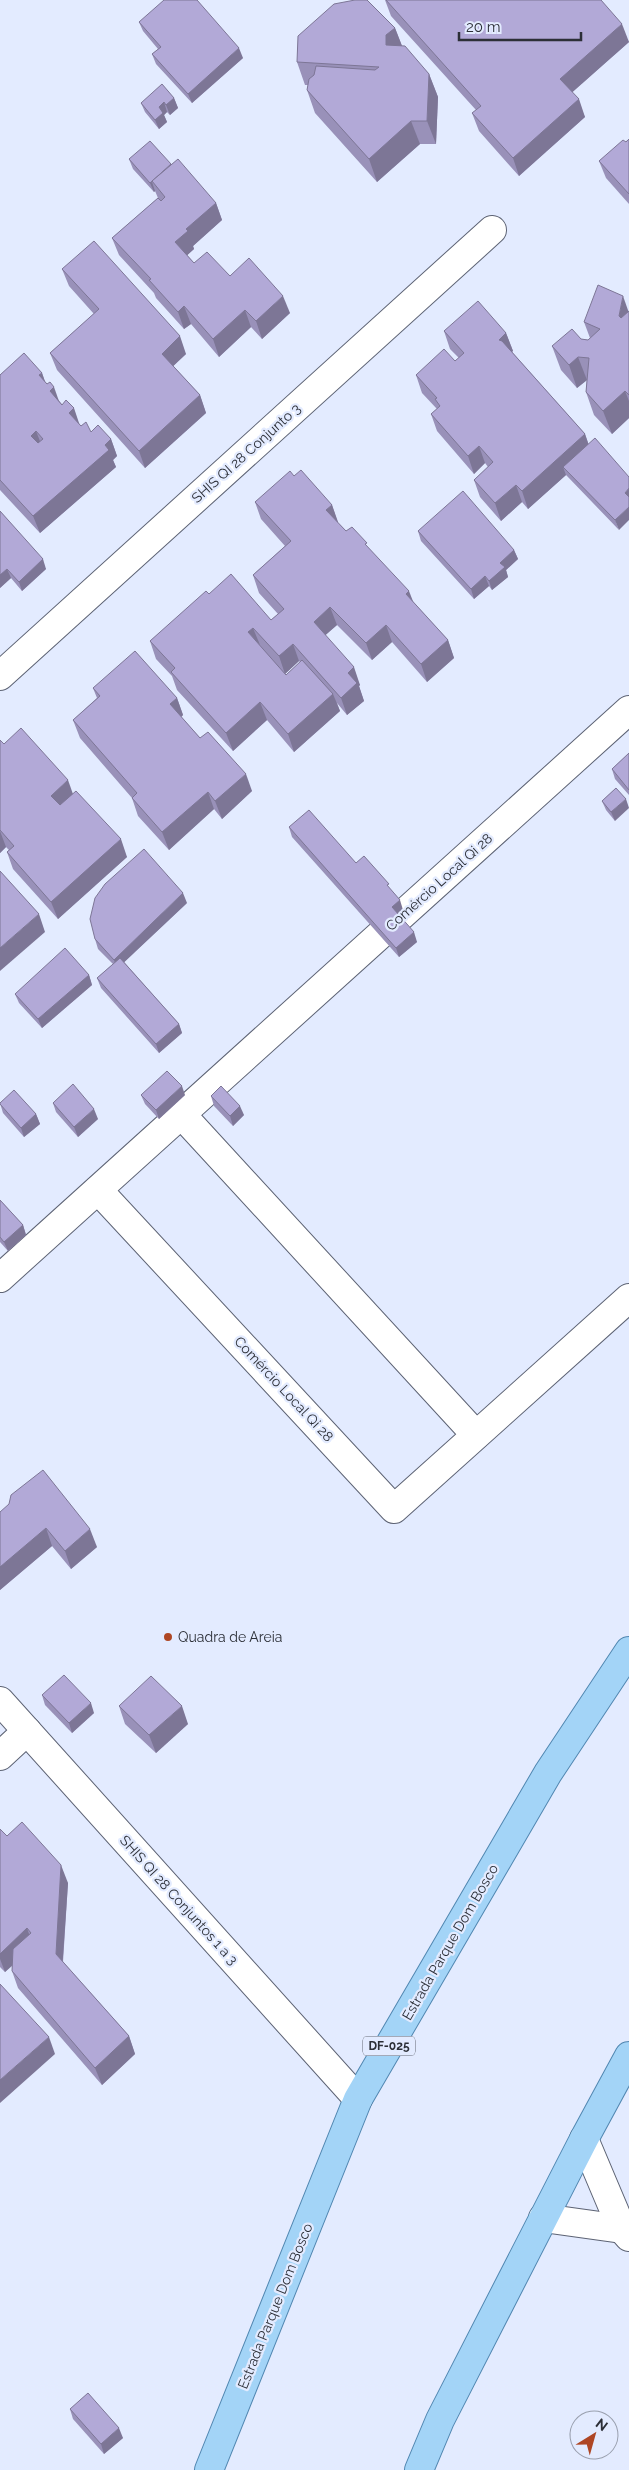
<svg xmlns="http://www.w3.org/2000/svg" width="629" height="2470" font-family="Raleway,sans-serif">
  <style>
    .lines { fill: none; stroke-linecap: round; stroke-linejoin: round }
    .minor-casing { stroke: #5d6374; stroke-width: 30 }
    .primary-casing { stroke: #5187b1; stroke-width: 30 }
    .minor { stroke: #fff; stroke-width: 28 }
    .primary { stroke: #a3d4f7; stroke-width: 28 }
    .wall { fill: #9991b9; fill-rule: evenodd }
    .shaded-wall { fill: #7d7696 }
    .building { fill: #b2a9d7; stroke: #7d7696; fill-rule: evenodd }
    .poi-dot { fill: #ae4624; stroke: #e3ebff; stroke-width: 2 }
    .labels { text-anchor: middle; stroke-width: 4.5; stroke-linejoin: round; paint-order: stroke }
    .shield { fill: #e3ebff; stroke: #636773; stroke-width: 1 }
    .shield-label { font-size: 12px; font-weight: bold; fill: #2c2f37 }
    .street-label { font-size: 14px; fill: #2c2f37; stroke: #e3ebff }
    .poi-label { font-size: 14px; fill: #2c2f37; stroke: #e3ebff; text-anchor: start }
  </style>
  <rect width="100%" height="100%" fill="#e3ebff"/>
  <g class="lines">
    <defs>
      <g id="minor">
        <polyline points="0,676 492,230"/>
        <polyline points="181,1114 476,1435"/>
        <polyline points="98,1190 394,1509 629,1298"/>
        <polyline points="0,1278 629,710"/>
        <polyline points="0,1701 358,2099"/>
        <polyline points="0,1756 27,1731"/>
        <polyline points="584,2139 622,2229 629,2237"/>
        <polyline points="543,2218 622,2229"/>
      </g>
      <g id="primary">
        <polyline points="209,2470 358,2099 548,1773 629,1651"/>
        <polyline points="419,2470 440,2420 584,2139 629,2056"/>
      </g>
    </defs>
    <use href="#minor" class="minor-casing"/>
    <use href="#primary" class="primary-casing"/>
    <use href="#minor" class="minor"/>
    <use href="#primary" class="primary"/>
  </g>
  <g class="wall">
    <polygon points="385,0 601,0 629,42 572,92 585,117 519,176 479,131 472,113 476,110 391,16"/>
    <polygon points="139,22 243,58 192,103 156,64 152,54 158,49 143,31"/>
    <polygon points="395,28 402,46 429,74 438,97 436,144 420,144 377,182 315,113 307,90 308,85 305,85 297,62"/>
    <polygon points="174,98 178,108 170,115 167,112 164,115 167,122 159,129 145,112 141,103"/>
    <polygon points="629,139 629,204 606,178 599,161"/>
    <polygon points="129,159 171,164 216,203 222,220 193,246 194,249 187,255 194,263 230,276 290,313 262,339 251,327 219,357 191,324 184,329 156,298 154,293 119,255 112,238 158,198 155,191 154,192 133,169"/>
    <polygon points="62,269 186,354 173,366 200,395 206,413 145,468 57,370 50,353 94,314 69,286"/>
    <polygon points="629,311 629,418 612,434 594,415 586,392 587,380 577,388 561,370 552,346 581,339 588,340 590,338 584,322"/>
    <polygon points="444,331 506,333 513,351 512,352 585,434 619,530 567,476 566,475 528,509 522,502 501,521 480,497 474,480 488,467 485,463 474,474 437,431 431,414 437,409 422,393 416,375 455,361 459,358 450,349"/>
    <polygon points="42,373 45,382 60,402 80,426 91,432 111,439 117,456 113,460 116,467 40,533 0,490 0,375"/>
    <path d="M294,476L332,505L338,523L346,531L368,548L413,602L448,640L454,658L427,682L392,642L372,660L337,625L325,635L360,685L359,686L364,701L347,715L337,703L340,711L294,752L267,720L233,751L177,690L172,676L156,659L150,641L209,594L271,620L278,614L259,593L253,575L285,546L261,519L255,502ZM299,661L300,662L286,675L285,674Z"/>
    <polygon points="0,511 46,569 22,591 11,578 0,588"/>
    <polygon points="418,531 514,550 518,559 506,570 508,577 492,590 489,586 474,599 421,541"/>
    <polygon points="93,688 177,698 183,715 181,717 200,738 252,791 222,819 214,809 169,850 138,816 132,798 80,738 73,720 97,698"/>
    <polygon points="0,740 4,744 73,794 127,857 58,919 13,869 7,852 9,850 6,847 0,853"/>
    <polygon points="629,753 629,795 615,779 612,769"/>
    <polygon points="616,788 615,821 606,810 602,801"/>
    <polygon points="289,827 356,863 392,891 403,910 398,914 417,942 399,957 292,837"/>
    <polygon points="187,903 124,962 179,1024 182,1033 159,1053 101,988 97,978 113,964 98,949 95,939"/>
    <polygon points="89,975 92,985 42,1028 19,1003 15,994"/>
    <polygon points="141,1095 185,1095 159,1119 145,1104"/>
    <polygon points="211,1096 244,1115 233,1126 214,1106"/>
    <polygon points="0,1103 36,1114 40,1124 24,1137 3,1113"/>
    <polygon points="53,1103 98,1119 78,1137 56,1112"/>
    <polygon points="0,1200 23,1225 26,1235 8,1251 0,1242"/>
    <polygon points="0,1512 97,1547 71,1569 52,1546 0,1590"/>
    <polygon points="42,1695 94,1713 72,1733 45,1705"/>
    <polygon points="119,1706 188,1724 156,1753 125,1724"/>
    <polygon points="0,1829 7,1836 68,1883 63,1962 129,2036 135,2054 102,2085 18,1988 12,1971 12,1966 5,1972 0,1967"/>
    <polygon points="70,2409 123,2438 104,2454 73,2419"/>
  </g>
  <g class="shaded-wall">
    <polygon points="622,24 629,42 567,97 560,79"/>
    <polygon points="395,28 404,51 386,45 386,35"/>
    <polygon points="239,48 243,58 192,103 188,94"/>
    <polygon points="429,74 438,97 436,144 427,121"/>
    <polygon points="174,98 178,108 170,115 166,105"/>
    <polygon points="579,99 585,117 519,176 513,158"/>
    <polygon points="164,102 167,112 164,115 167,122 159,129 155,120 159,107"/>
    <polygon points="411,121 420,144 377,182 369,159"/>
    <polygon points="152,182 155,191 154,192 150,183"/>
    <polygon points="216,203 222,220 193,246 194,249 182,260 175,242 186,229"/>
    <polygon points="283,296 290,313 262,339 256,321"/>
    <polygon points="623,296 629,313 629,340 619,316"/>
    <polygon points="184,306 191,324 184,329 178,312"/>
    <polygon points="245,310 251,327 219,357 213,339"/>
    <polygon points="506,333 513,351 505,357 499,340"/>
    <polygon points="180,336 186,354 168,371 162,354"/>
    <polygon points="578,357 587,380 577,388 569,365"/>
    <polygon points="42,373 48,390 39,375"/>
    <polygon points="54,387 60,404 50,391"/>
    <polygon points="625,391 629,401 629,418 612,434 603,411"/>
    <polygon points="200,395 206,413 145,468 139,451"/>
    <polygon points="74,408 80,426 69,413"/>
    <polygon points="36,431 43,449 31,436"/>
    <polygon points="585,434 591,452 563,467 566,475 528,509 522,491"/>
    <polygon points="111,439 117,456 113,460 116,467 40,533 33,516"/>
    <polygon points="479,446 485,463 474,474 468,456"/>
    <polygon points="516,485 522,502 501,521 495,503"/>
    <polygon points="629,488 629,501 625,493"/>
    <polygon points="332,505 338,522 333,528 326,510"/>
    <polygon points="629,507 629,520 619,530 615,520"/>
    <polygon points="514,550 518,559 506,570 508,577 492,590 489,581 500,563"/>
    <polygon points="43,559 46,569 22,591 19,582"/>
    <polygon points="7,569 11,578 0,588 0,575"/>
    <polygon points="485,576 489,586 474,599 471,589"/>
    <polygon points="409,591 416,609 406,594"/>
    <polygon points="330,607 337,625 320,640 314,622"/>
    <polygon points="386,625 392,642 372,660 366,643"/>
    <polygon points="253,628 260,645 248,632"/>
    <polygon points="448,640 454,658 427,682 421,664"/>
    <polygon points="293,644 299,661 285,674 279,656"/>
    <polygon points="354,667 360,685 359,686 364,701 347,715 341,698 348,673"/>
    <polygon points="333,694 340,711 294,752 288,734"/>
    <polygon points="177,698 183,715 176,722 170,704"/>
    <polygon points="260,702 267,720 233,751 226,733"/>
    <polygon points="246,774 252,791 222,819 215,801"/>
    <polygon points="68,780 74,797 57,813 51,796"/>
    <polygon points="208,792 214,809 169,850 162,832"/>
    <polygon points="626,799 629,808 615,821 611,812"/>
    <polygon points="0,831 6,847 0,853"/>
    <polygon points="121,839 127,857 58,919 51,902"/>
    <polygon points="183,893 187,903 117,969 114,960"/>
    <polygon points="400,900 403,910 395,916 392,907"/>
    <polygon points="39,914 45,932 0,971 0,948"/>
    <polygon points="414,932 417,942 399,957 396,948"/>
    <polygon points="89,975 92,985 42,1028 38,1019"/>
    <polygon points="179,1024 182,1033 159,1053 156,1044"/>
    <polygon points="182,1086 185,1095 159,1119 156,1110"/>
    <polygon points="240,1106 244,1115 233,1126 230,1116"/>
    <polygon points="94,1109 98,1119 78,1137 74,1127"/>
    <polygon points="36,1114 40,1124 24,1137 21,1128"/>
    <polygon points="23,1225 26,1235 8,1251 4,1242"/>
    <polygon points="46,1528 52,1546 0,1590 0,1567"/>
    <polygon points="90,1529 97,1547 71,1569 65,1551"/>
    <polygon points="91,1703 94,1713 72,1733 69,1723"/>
    <polygon points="182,1706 188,1724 156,1753 149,1735"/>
    <polygon points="61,1865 68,1883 62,1971 56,1954"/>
    <polygon points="27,1928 33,1946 5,1972 0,1959 0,1954"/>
    <polygon points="129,2036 135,2054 102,2085 95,2068"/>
    <polygon points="49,2037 55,2054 0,2103 0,2080"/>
    <polygon points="119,2428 123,2438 104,2454 101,2444"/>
  </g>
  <g class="building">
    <polygon points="164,0 197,0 239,48 188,94 152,54 161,47 139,22"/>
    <polygon points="355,0 367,0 395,28 386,35 386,45 405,46 429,74 427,121 411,121 369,159 307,90 309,79 314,75 316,66 375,70 379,67 297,62 298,36 334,4"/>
    <polygon points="386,0 601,0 622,24 560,79 579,99 513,158 472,113 481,106"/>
    <polygon points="162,84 174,98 166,105 164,102 159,107 163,113 155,120 141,103"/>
    <polygon points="629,139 629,194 599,161 623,140 626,142"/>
    <polygon points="150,141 171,164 150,183 129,159"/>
    <polygon points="178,159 216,203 186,229 188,231 175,242 194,263 207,252 230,276 249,258 283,296 256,321 245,310 213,339 184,306 178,312 149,280 151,279 112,238 158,198 161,201 165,197 152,181"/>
    <polygon points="94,241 180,336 162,354 200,395 139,451 50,353 99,309 62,269"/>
    <polygon points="598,285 623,296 619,316 621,318 629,311 629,395 625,391 603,411 586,392 589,358 578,357 569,365 552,346 572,329 581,339 588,340 600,329 584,322"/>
    <polygon points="478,301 506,333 499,340 502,341 585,434 522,491 516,485 495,503 474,480 493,462 479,446 468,456 431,414 440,406 435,399 437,398 416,375 444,349 455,361 464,353 444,331"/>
    <path d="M24,353L42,373L39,375L47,384L50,382L54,387L50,391L62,405L66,400L74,408L69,413L81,426L86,422L91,432L98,425L111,439L105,445L109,450L33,516L0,480V375ZM36,431L43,439L38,443L31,436Z"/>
    <polygon points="595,438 629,477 629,488 625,493 629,497 629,507 615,520 563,467"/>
    <polygon points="301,470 332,505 326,510 346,531 352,527 367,543 365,544 409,591 406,594 448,640 421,664 386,625 366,643 330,607 314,622 354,667 348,673 357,683 341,698 293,644 279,656 253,628 248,632 286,675 302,660 333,694 288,734 260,702 226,733 171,672 175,668 150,641 206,591 209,594 231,574 271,620 284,609 253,575 291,541 255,502 290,471 294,476"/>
    <polygon points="463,491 514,550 500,563 505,567 489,581 485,576 471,589 418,531"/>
    <polygon points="0,511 43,559 19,582 7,569 0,575"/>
    <polygon points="135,651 177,698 170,704 200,738 208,732 246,774 215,801 208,792 162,832 132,798 137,793 73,720 100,696 93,688"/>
    <polygon points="21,728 68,780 51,796 60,805 76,791 121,839 51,902 7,852 14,846 0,830 0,740 4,744"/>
    <polygon points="629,753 629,790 612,769"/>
    <polygon points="616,788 626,799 611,812 602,801"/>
    <polygon points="309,810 356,863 364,856 389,884 387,885 400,900 392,907 414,932 396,948 289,827"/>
    <polygon points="144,849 183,893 114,960 95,939 90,919 95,898 105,884"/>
    <polygon points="0,871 39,914 0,948"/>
    <polygon points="65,948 89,975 38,1019 15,994"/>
    <polygon points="120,958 179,1024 156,1044 97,978"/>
    <polygon points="167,1071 182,1086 156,1110 141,1095"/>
    <polygon points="73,1084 94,1109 74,1127 53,1103"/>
    <polygon points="221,1086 240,1106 230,1116 211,1096"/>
    <polygon points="14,1090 36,1114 21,1128 0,1104 0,1103"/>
    <polygon points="0,1200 23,1225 4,1242 0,1237"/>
    <polygon points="43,1470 90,1529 65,1551 46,1528 0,1567 0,1512 9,1504 11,1495"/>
    <polygon points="64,1675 91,1703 69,1723 42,1695"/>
    <polygon points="151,1676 182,1706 149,1735 119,1706"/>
    <polygon points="22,1822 61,1865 56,1954 129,2036 95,2068 12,1971 13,1949 31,1933 27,1928 0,1954 0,1829 7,1836"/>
    <polygon points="0,1984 49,2037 0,2080"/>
    <polygon points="88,2393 119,2428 101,2444 70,2409"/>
  </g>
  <circle class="poi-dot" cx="168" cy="1637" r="5"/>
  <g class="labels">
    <rect class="shield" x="363" y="2036.5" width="52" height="19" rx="4"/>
    <g class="shield-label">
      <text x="389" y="2050">DF-025</text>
    </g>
    <g class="street-label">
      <text transform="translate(246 453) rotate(-42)" y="5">SHIS QI 28 Conjunto 3</text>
      <text transform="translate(439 882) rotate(-42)" y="5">Comércio Local Qi 28</text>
      <text transform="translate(284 1389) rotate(47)" y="5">Comércio Local Qi 28</text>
      <text transform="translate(179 1900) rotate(48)" y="5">SHIS QI 28 Conjuntos 1 a 3</text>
      <text transform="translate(450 1942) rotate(-60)" y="5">Estrada Parque Dom Bosco</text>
      <text transform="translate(275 2306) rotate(-68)" y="5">Estrada Parque Dom Bosco</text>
    </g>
    <g class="poi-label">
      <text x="178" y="1642">Quadra de Areia</text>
    </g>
  </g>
  <g transform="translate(594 2435) rotate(37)"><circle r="24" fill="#e3ebff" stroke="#9aa0af"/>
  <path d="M0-4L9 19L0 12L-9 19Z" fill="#ae4624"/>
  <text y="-8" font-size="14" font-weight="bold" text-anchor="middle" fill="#2c2f37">N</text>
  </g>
  <path d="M459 32v8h122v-8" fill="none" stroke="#2c2f37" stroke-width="2.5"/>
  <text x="466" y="32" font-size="15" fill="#2c2f37" stroke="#e3ebff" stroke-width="4" paint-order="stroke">20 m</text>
</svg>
